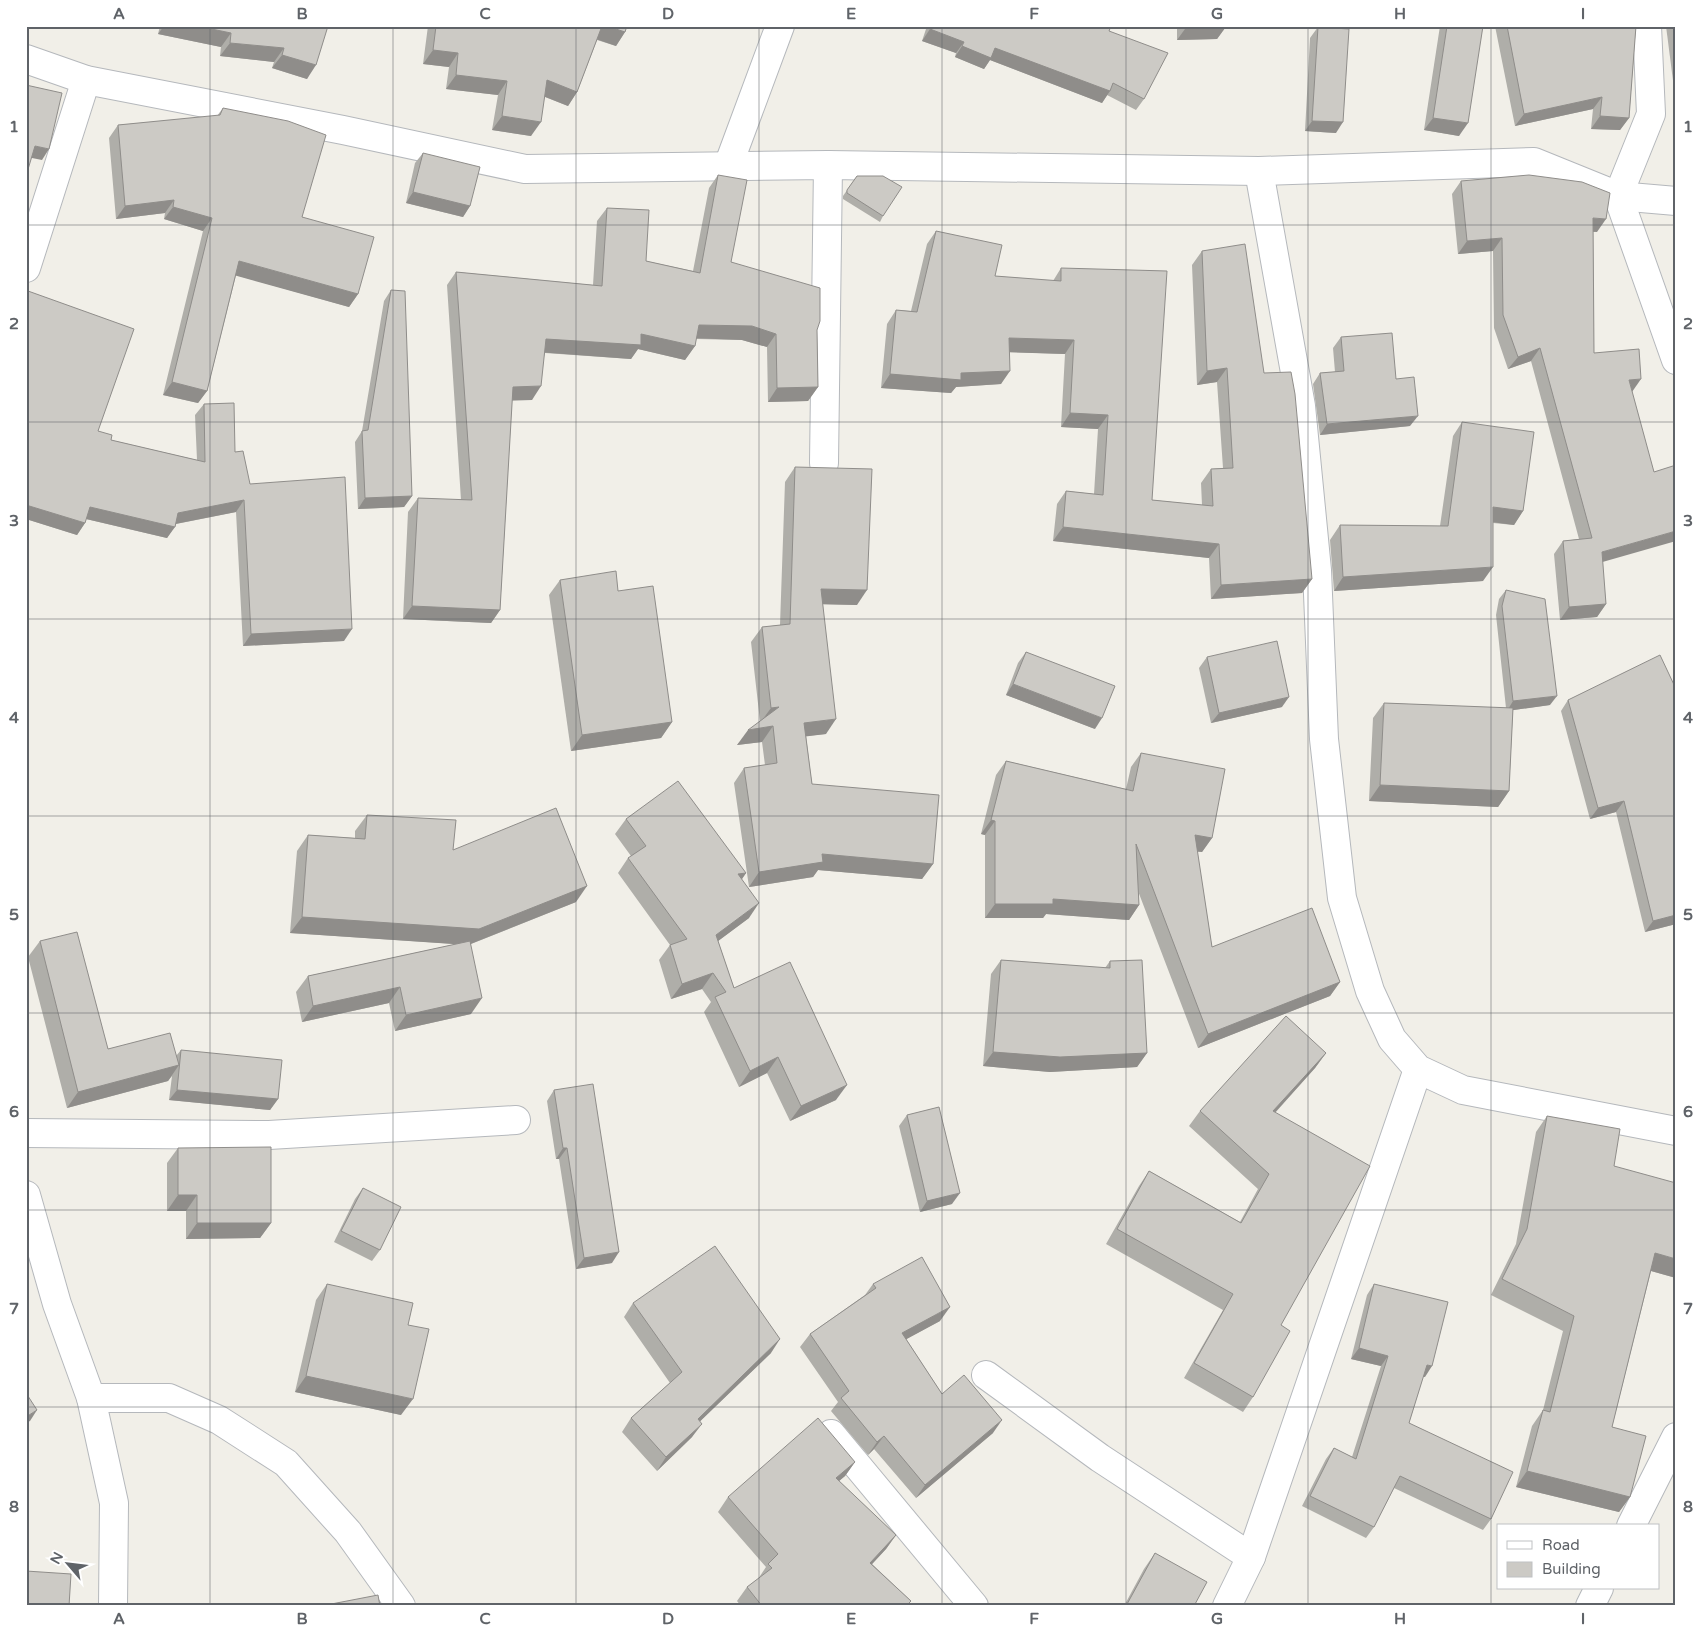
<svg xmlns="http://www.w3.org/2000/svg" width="1702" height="1632" font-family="'Varela Round',sans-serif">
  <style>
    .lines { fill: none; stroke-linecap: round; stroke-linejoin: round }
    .minor-casing { stroke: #b5b8bc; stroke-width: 30 }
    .minor { stroke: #fff; stroke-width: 28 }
    .wall { fill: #afaea9 }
    .shaded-wall { fill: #8f8d8a }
    .building { fill: #cccac5; stroke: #8f8d8a }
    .grid { fill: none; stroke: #5f6368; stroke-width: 1; stroke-opacity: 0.55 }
    .neatline { fill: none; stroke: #5f6368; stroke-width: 2 }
    .grid-label { font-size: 16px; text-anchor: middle; font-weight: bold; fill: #5f6368 }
  </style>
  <rect width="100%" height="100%" fill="#f1efe8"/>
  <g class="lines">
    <defs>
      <g id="minor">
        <polyline points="1647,26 1651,114 1618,196 1676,360"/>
        <polyline points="26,59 86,80 343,130 525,169 828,165 1259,171 1534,162 1618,196 1676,201"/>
        <polyline points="728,166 780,26"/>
        <polyline points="1259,171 1301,406 1317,570 1324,739 1342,898 1370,991 1392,1039 1418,1069 1463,1090 1676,1131"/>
        <polyline points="26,268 86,80"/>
        <polyline points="824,463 828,165"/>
        <polyline points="26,1133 269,1135 516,1120"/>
        <polyline points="26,1195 57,1304 91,1398 114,1503 113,1606"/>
        <polyline points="986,1375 1100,1458 1251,1557"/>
        <polyline points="91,1398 169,1398 219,1420 286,1463 348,1532 401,1606"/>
        <polyline points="831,1434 974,1606"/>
        <polyline points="1631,1526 1676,1437"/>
        <polyline points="1227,1606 1251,1557 1418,1069"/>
        <polyline points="1590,1606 1599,1588"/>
      </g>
    </defs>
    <use href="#minor" class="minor-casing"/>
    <use href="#minor" class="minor"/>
  </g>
  <g class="wall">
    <polygon points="160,26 328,26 307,79 272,68 274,62 220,56 221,47 158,34"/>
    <polygon points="428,26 627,26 625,32 616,46 597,40 577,92 568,106 545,97 531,136 492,130 498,95 446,89 449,67 423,64"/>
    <polygon points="927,26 1111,26 1109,31 1144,99 1136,110 1107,95 1102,103 990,60 984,69 955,57 956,53 922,41"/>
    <polygon points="1177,26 1224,26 1225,28 1217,39 1177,40"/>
    <polygon points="1318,26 1323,26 1322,27 1336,133 1305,131 1310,38 1318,27 1320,27"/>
    <polygon points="1440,26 1483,26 1459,136 1424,130"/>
    <polygon points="1495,26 1636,26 1629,118 1620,130 1591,129 1593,109 1515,126"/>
    <polygon points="1666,26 1676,26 1676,104"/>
    <polygon points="223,108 358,294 349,307 236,275 207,391 198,403 163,395 203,231 164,219 165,213 116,219 109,138 118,125 217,116"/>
    <polygon points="423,153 470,206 463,217 406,203 415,163"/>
    <polygon points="718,175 731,262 817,330 818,387 808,401 768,402 767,347 742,340 696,339 695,346 685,360 638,349 631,359 545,353 532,400 512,400 500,610 491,623 403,619 408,512 418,498 461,500 447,285 456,272 593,285 597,221 607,208 646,261 693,271 709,188"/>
    <polygon points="857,176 883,216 880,222 843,199 843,196"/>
    <polygon points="1461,181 1597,232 1593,232 1594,353 1632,392 1602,562 1606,604 1597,617 1560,620 1554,554 1563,541 1579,539 1531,361 1508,369 1494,328 1493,251 1458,254 1452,194"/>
    <polygon points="936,231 995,276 1053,281 1061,268 1152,500 1202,505 1201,483 1211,469 1223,468 1217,382 1197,385 1192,265 1202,251 1264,373 1312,579 1302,593 1211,599 1209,558 1053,541 1057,504 1066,491 1094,494 1098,429 1061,427 1065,354 1010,352 1001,384 956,387 951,393 881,388 887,324 896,310 911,311 927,244"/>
    <polygon points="391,290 412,496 404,507 358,509 355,442 362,431 384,301"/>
    <polygon points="28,291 98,431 111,440 197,460 195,415 204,404 235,452 250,484 344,641 243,646 236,512 176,524 167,538 86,519 85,523 77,535 26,519 26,293"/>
    <polygon points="1341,337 1396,379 1410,426 1320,435 1313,384 1320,373 1335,372 1333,348"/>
    <polygon points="1462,422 1523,511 1514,525 1493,523 1483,581 1334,591 1330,540 1340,525 1440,526 1453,436"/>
    <polygon points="795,467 857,605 823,604 826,734 806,736 812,784 933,864 922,879 818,870 813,877 749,887 734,783 744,768 765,765 762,742 737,745 760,721 751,642 762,627 780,625 785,482"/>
    <polygon points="560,580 618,591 672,722 661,738 571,751 549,595"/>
    <polygon points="1506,590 1550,705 1513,710 1509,791 1498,807 1369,801 1373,718 1384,703 1506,708 1496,615 1499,599"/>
    <polygon points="1026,652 1095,729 1006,695 1018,663"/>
    <polygon points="1207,657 1282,707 1211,723 1199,668"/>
    <polygon points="1676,689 1676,924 1645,932 1616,812 1590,819 1561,711 1568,700"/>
    <polygon points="1141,753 1212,838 1202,852 1197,852 1212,947 1340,982 1330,996 1198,1048 1138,891 1139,905 1129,920 1046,914 1043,918 985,918 985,835 981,834 996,775 1006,761 1126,789 1131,767"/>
    <polygon points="367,815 453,850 576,902 471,944 471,1014 395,1031 389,1003 302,1022 296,992 308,976 456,944 290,933 297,851 308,835 355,838 355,831"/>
    <polygon points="626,819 746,873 742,879 749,918 718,941 734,988 836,1100 790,1121 767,1073 739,1087 704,1012 711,1002 702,989 671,999 659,960 670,945 618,873 628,858 631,856 615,834"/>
    <polygon points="40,941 108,1049 176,1056 181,1050 278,1099 270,1110 169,1100 172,1076 168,1081 67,1108 28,957"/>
    <polygon points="1001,960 1105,968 1110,961 1147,1053 1137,1067 1050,1072 983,1066 991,974"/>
    <polygon points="1326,1053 1315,1068 1275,1113 1281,1325 1253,1397 1243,1412 1184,1378 1223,1310 1106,1244 1139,1186 1149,1171 1240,1222 1258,1189 1189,1126 1200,1111"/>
    <polygon points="554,1090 612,1263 576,1269 559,1159 556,1159 547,1101"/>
    <polygon points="907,1115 952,1204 920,1212 899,1126"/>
    <polygon points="1547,1116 1614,1166 1676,1278 1651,1271 1612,1427 1630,1497 1619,1512 1516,1487 1532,1426 1543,1410 1563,1331 1491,1295 1516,1244 1536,1132"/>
    <polygon points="178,1148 271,1223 260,1238 186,1239 186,1211 167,1211 167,1163"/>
    <polygon points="363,1188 380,1250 372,1261 334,1242 355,1199"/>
    <polygon points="327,1284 408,1325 401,1415 295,1392 316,1300"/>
    <polygon points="873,1284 940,1321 906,1339 942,1394 993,1433 916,1498 874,1449 868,1455 831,1411 838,1402 800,1347 810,1334 865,1295"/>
    <polygon points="1374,1284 1425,1377 1423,1377 1409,1423 1491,1519 1483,1530 1394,1488 1374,1527 1366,1538 1302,1506 1326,1459 1334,1448 1352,1457 1381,1366 1351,1359 1367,1295"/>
    <polygon points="633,1303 771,1353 700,1421 692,1437 657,1471 622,1432 631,1418 670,1383 624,1317"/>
    <polygon points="855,1462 845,1476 839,1481 896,1535 886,1549 872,1564 911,1601 907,1606 741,1606 737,1601 747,1587 758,1579 766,1567 718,1512 728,1497"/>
    <polygon points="1155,1553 1194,1606 1124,1606 1144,1569"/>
  </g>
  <g class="shaded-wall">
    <polygon points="164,26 197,26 231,33 221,47 158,34"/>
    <polygon points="602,26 607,26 625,32 616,46 593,38"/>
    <polygon points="1225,28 1217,39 1177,40 1185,29"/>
    <polygon points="930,29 964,42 956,53 922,41"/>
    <polygon points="230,43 284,48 274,62 220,56"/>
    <polygon points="962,46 995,48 1110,91 1102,103 990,60 984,69 955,57"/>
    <polygon points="433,50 458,53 449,67 423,64"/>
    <polygon points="282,55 316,65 307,79 272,68"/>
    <polygon points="456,75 507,81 498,95 446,89"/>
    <polygon points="547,80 577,92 568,106 538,94"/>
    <polygon points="1602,97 1593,109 1515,126 1524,114"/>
    <polygon points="502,116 541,122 531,136 492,130"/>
    <polygon points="1600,116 1629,118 1620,130 1591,129"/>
    <polygon points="1433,118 1468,123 1459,136 1424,130"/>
    <polygon points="1312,121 1343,122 1336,133 1305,131"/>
    <polygon points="35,146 49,149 42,160 27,157"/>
    <polygon points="413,192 470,206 463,217 406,203"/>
    <polygon points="174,200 165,213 116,219 125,206"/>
    <polygon points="173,207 212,218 203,231 164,219"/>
    <polygon points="1593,218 1606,219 1597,232 1584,231"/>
    <polygon points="1502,238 1493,251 1458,254 1467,241"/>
    <polygon points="239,261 358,294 349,307 230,274"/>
    <polygon points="699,325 752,326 776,334 767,347 742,340 690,338"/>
    <polygon points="641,334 695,346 685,360 638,349 631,359 537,352 546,339"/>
    <polygon points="1009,338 1074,340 1065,354 999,352"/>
    <polygon points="1540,348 1531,361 1508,369 1518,357"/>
    <polygon points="1227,368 1217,382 1197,385 1207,371"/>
    <polygon points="1010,371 1001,384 956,387 951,393 881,388 890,374 961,373"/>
    <polygon points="1641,379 1632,392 1629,380"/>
    <polygon points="172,382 207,391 198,403 163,395"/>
    <polygon points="541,386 532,400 503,401 513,387"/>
    <polygon points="818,387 808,401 768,402 777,388"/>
    <polygon points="1070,413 1108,415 1098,429 1061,427"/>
    <polygon points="1418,416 1410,426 1320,435 1327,424"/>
    <polygon points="412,496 404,507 358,509 365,498"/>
    <polygon points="244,500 236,512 170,525 178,513"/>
    <polygon points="26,505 85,523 77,535 26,519"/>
    <polygon points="90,507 175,527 167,538 82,518"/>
    <polygon points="1493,507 1523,511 1514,525 1484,521"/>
    <polygon points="1063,527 1219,544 1209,558 1053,541"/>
    <polygon points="1676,531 1676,541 1592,565 1602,552"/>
    <polygon points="1493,567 1483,581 1334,591 1343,577"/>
    <polygon points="1312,579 1302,593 1211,599 1221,585"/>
    <polygon points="821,589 867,590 857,605 810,604"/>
    <polygon points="1606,604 1597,617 1560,620 1569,607"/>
    <polygon points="412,606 500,610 491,623 403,619"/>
    <polygon points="352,629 344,641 243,646 251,634"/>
    <polygon points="1013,684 1102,718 1095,729 1006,695"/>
    <polygon points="1557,696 1550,705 1507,711 1513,701"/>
    <polygon points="1289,697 1282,707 1211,723 1219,713"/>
    <polygon points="779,707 760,723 771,708"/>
    <polygon points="836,719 826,734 793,738 804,723"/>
    <polygon points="672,722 661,738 571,751 582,735"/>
    <polygon points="773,726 762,742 737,745 748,730"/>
    <polygon points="1380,785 1509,791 1498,807 1369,801"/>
    <polygon points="1624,801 1616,812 1590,819 1598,808"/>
    <polygon points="991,820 995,821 985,835 981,834"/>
    <polygon points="1195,835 1212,838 1202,852 1185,849"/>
    <polygon points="822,854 933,864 922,879 818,870 813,877 749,887 759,872"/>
    <polygon points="746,873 735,889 738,874"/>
    <polygon points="587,886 576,902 468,945 290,933 302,917"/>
    <polygon points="1053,899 1139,905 1129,920 1046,914 1043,918 985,918 995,904"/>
    <polygon points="759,903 749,918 706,950 716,935"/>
    <polygon points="1676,915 1676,924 1645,932 1653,921"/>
    <polygon points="713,973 702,989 671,999 682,984"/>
    <polygon points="1340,982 1330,996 1198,1048 1208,1034"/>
    <polygon points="400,987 389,1003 302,1022 313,1006"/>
    <polygon points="482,998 471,1014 395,1031 406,1015"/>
    <polygon points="993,1052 1147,1053 1137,1067 1050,1072 983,1066"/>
    <polygon points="1326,1053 1315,1068 1262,1127 1273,1111"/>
    <polygon points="778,1057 767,1073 739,1087 750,1071"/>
    <polygon points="179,1065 168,1081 67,1108 78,1092"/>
    <polygon points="847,1085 836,1100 790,1121 801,1106"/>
    <polygon points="177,1090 278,1099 270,1110 169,1100"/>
    <polygon points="563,1148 567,1148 559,1159 556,1159"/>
    <polygon points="960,1193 952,1204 920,1212 927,1201"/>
    <polygon points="178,1195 197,1195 186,1211 167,1211"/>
    <polygon points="197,1223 271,1223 260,1238 186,1239"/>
    <polygon points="619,1252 612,1263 576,1269 584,1258"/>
    <polygon points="1655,1253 1676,1259 1676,1278 1644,1269"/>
    <polygon points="950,1307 940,1321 892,1347 902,1333"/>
    <polygon points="780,1339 771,1353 688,1433 698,1419"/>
    <polygon points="1359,1348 1388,1356 1381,1366 1351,1359"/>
    <polygon points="1427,1365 1432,1366 1425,1377 1419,1376"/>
    <polygon points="306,1376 413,1399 401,1415 295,1392"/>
    <polygon points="37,1410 30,1421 26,1423 26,1417"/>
    <polygon points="1002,1420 993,1433 916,1498 925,1485"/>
    <polygon points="702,1424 692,1437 657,1471 666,1457"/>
    <polygon points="884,1436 874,1449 868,1455 877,1442"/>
    <polygon points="855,1462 845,1476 826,1492 836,1478"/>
    <polygon points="1527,1471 1630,1497 1619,1512 1516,1487"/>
    <polygon points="896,1535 886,1549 860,1577 870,1563"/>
  </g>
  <g class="building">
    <polygon points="197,26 328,26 316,65 282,55 284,48 230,43 231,33"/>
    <polygon points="436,26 602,26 577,92 547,80 541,122 502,116 507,81 456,75 458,53 433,50"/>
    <polygon points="607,26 627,26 625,32"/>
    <polygon points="931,26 1111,26 1109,31 1168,53 1144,99 1113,83 1110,91 995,48 991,58 962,46 964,42 930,29"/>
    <polygon points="1185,26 1224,26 1225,28 1185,29"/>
    <polygon points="1447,26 1483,26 1468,123 1433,118"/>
    <polygon points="1507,26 1636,26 1629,118 1600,116 1602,97 1524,114"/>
    <polygon points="1318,27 1349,29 1343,122 1312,121"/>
    <polygon points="26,85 62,93 49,149 35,146 26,176"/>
    <polygon points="223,108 288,121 326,135 302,217 374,237 358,294 239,261 207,391 172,382 212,218 173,207 174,200 125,206 118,125 220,115"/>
    <polygon points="423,153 480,167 470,206 413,192"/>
    <polygon points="718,175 747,180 731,262 820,288 820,321 817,330 818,387 777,388 776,334 752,326 699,325 695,346 641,334 641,345 546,339 541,386 513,387 500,610 412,606 418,498 472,500 456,272 602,286 607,208 649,210 646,261 700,273"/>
    <polygon points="1529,175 1582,182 1610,193 1606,219 1593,218 1594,353 1639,349 1641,379 1629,380 1654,472 1676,465 1676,531 1602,552 1606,604 1569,607 1563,541 1592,538 1540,348 1518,357 1503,315 1502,238 1467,241 1461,181"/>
    <polygon points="857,176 883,176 902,187 883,216 847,193 847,190"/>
    <polygon points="936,231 1002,245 995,276 1061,281 1061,268 1167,271 1152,500 1213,506 1211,469 1233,468 1227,368 1207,371 1202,251 1245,244 1264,373 1291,372 1295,394 1312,579 1221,585 1219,544 1063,527 1066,491 1103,495 1108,415 1070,413 1074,340 1009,338 1010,371 961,373 961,380 890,374 896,310 917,312"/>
    <polygon points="391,290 405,291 412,496 365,498 362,431 368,430"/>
    <polygon points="28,291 134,329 98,431 112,435 111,440 205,462 204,404 234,403 235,452 243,451 250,484 345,477 352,629 251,634 244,500 178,513 175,527 90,507 85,523 26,505 26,297"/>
    <polygon points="1392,333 1396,379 1414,377 1418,416 1327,424 1320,373 1344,371 1341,337"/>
    <polygon points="1462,422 1534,432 1523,511 1493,507 1493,567 1343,577 1340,525 1448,526"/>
    <polygon points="795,467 872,469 867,590 821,589 836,719 804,723 812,784 939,795 933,864 822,854 823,862 759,872 744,768 777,763 773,726 748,730 779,707 771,708 762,627 790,624"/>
    <polygon points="616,571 618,591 653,586 672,722 582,735 560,580"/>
    <polygon points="1506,590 1545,599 1557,696 1513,701 1502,606"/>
    <polygon points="1277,641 1289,697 1219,713 1207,657"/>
    <polygon points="1026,652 1115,686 1102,718 1013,684"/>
    <polygon points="1660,655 1676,689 1676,915 1653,921 1624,801 1598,808 1568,700"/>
    <polygon points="1384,703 1513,708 1509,791 1380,785"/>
    <polygon points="1141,753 1225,769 1212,838 1195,835 1212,947 1312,908 1340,982 1208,1034 1136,844 1139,905 1053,899 1053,904 995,904 995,821 991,820 1006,761 1133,791"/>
    <polygon points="678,781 746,873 738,874 759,903 716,935 734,988 790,962 847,1085 801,1106 778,1057 750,1071 715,997 726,992 713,973 682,984 670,945 687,939 628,858 646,846 626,819"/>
    <polygon points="556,808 587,886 479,929 302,917 308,835 365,839 367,815 456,820 453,850"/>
    <polygon points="77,932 108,1049 170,1033 179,1065 78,1092 40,941"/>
    <polygon points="470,941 482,998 406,1015 400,987 313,1006 308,976"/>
    <polygon points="1001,960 1110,968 1110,961 1142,960 1147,1053 1060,1057 993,1052"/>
    <polygon points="1286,1016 1326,1053 1273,1111 1370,1166 1281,1325 1290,1331 1253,1397 1194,1363 1233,1294 1117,1229 1149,1171 1241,1223 1269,1174 1200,1111"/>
    <polygon points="181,1050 282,1060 278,1099 177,1090"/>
    <polygon points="593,1084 619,1252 584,1258 567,1148 563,1148 554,1090"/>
    <polygon points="939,1107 960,1193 927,1201 907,1115"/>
    <polygon points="1547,1116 1620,1129 1614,1166 1676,1183 1676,1259 1655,1253 1612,1427 1646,1436 1630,1497 1527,1471 1543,1410 1550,1412 1574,1316 1502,1279 1527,1229"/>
    <polygon points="271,1147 271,1223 197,1223 197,1195 178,1195 178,1148"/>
    <polygon points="363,1188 401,1207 380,1250 341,1231"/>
    <polygon points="715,1246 780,1339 698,1419 702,1424 666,1457 631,1418 682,1372 633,1303"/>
    <polygon points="922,1257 950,1307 902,1333 942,1394 964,1375 1002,1420 925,1485 884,1436 877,1442 841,1398 849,1391 810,1334 876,1288 873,1284"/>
    <polygon points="327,1284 413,1303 408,1325 429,1329 413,1399 306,1376"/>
    <polygon points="1374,1284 1448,1302 1432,1366 1427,1365 1409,1423 1513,1472 1491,1519 1400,1476 1374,1527 1310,1496 1334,1448 1356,1459 1388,1356 1359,1348"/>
    <polygon points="26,1393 37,1410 26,1417"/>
    <polygon points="818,1418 855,1462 836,1478 896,1535 870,1563 911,1601 906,1606 762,1606 747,1587 772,1568 768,1564 778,1554 728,1497"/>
    <polygon points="1155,1553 1207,1582 1194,1606 1126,1606"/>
    <polygon points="26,1571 71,1574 69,1606 26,1606"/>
    <polygon points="378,1595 380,1606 321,1606"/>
  </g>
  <path class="grid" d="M210,26V1606M393,26V1606M576,26V1606M759,26V1606M942,26V1606M1126,26V1606M1308,26V1606M1491,26V1606M26,225H1676M26,422H1676M26,619H1676M26,816H1676M26,1013H1676M26,1210H1676M26,1407H1676"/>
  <rect width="1702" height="1632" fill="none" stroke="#ffffff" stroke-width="55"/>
  <rect x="1497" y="1524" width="162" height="65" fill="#ffffff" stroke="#bfc1c3"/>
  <rect x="1507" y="1541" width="25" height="8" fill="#ffffff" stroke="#bfc1c3"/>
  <text x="1542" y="1550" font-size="15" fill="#5f6368">Road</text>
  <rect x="1507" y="1562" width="25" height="15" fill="#cccac5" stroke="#bfc1c3"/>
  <text x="1542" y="1574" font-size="15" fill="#5f6368">Building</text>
  <g transform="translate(68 1564) rotate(298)" stroke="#ffffff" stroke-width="4" paint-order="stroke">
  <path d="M0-4L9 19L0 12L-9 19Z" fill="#5f6368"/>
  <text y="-8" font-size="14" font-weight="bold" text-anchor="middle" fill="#5f6368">N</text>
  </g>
  <rect x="28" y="28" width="1646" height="1576" class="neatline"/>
  <g class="grid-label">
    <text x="119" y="19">A</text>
    <text x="302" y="19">B</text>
    <text x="485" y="19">C</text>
    <text x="668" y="19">D</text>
    <text x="851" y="19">E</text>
    <text x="1034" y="19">F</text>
    <text x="1217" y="19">G</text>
    <text x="1400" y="19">H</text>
    <text x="1583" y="19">I</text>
    <text x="14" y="132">1</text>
    <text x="1688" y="132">1</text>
    <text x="14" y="329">2</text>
    <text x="1688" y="329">2</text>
    <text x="14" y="526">3</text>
    <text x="1688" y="526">3</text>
    <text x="14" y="723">4</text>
    <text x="1688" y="723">4</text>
    <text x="14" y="920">5</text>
    <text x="1688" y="920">5</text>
    <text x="14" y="1117">6</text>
    <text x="1688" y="1117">6</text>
    <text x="14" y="1314">7</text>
    <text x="1688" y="1314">7</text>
    <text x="14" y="1512">8</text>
    <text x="1688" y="1512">8</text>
    <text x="119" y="1624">A</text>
    <text x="302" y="1624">B</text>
    <text x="485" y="1624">C</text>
    <text x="668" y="1624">D</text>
    <text x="851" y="1624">E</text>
    <text x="1034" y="1624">F</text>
    <text x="1217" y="1624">G</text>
    <text x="1400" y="1624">H</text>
    <text x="1583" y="1624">I</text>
  </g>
</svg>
